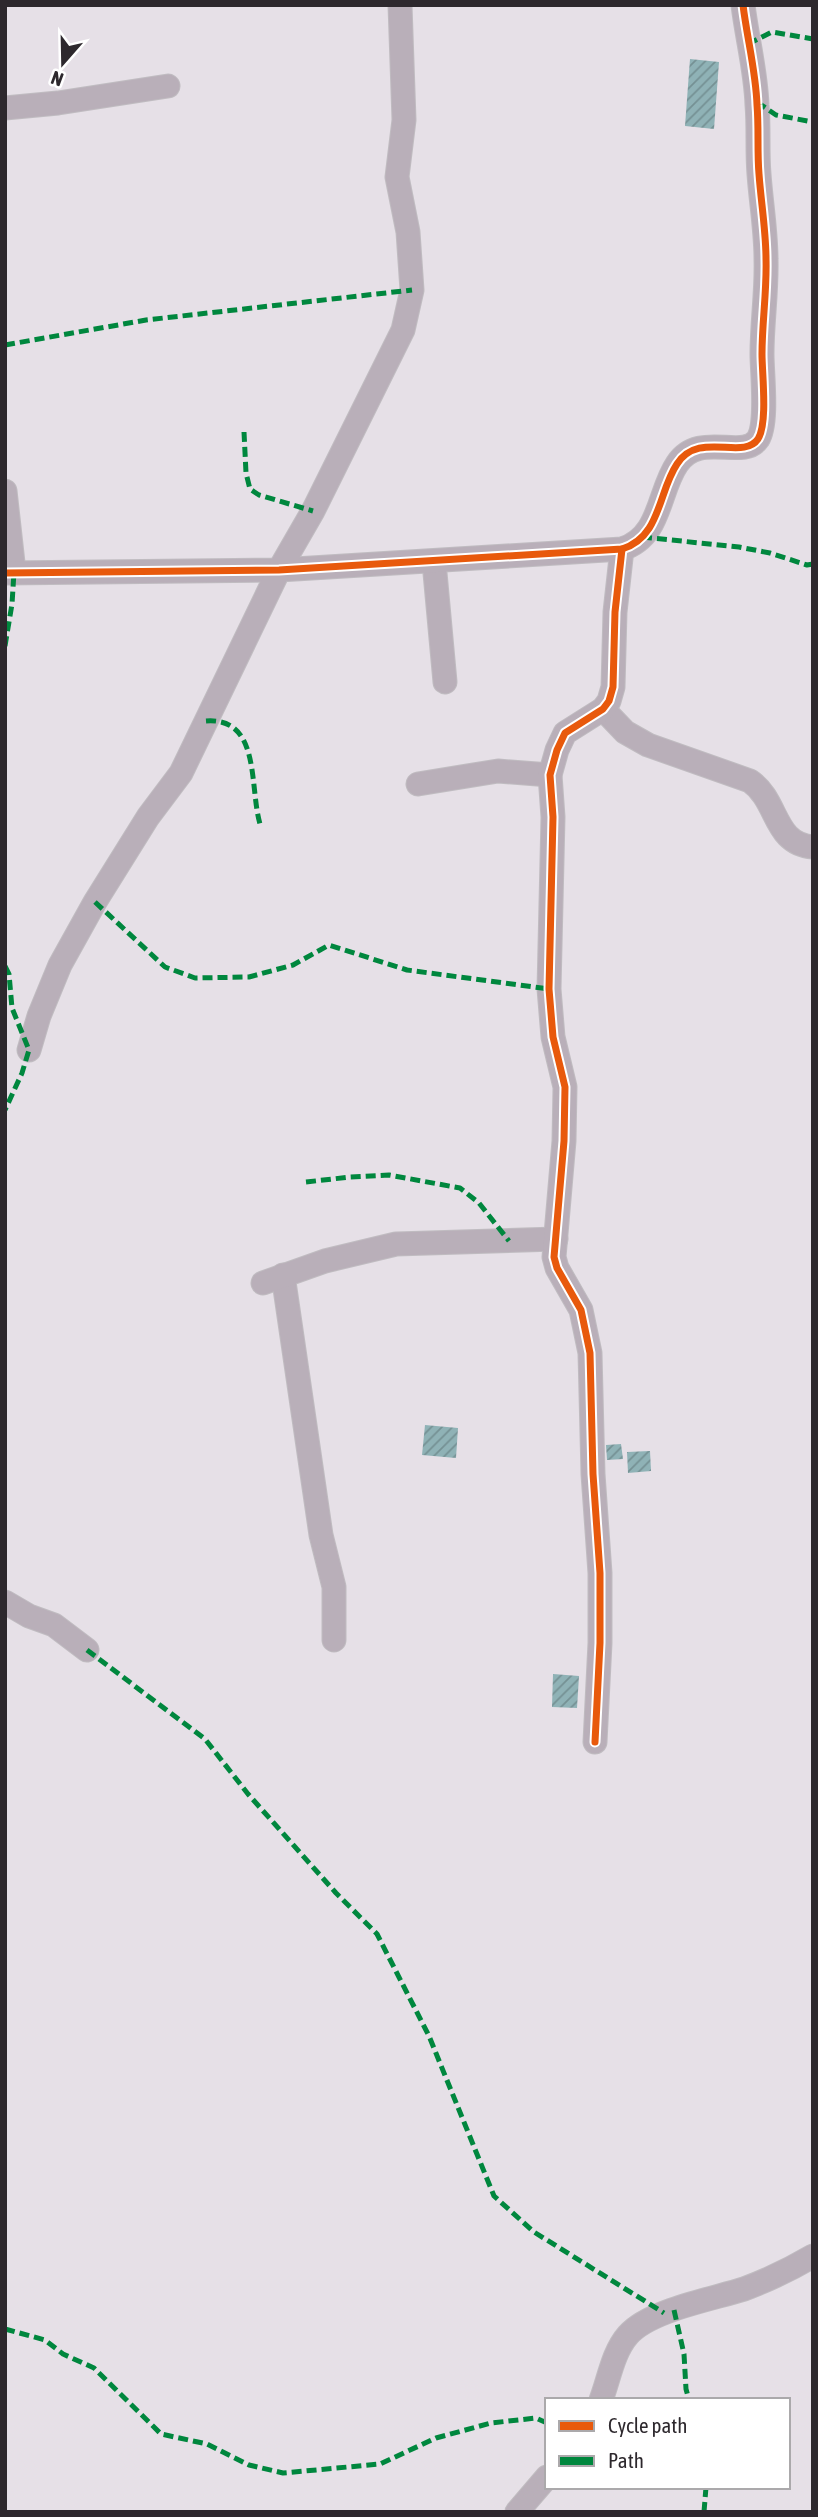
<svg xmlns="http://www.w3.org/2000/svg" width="818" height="2517" font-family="'Asap Condensed',sans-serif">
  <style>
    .building { fill: url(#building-hatch) }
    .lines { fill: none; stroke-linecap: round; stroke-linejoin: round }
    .street-casing { stroke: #c0bcc1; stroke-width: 25 }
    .street { stroke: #b9afb9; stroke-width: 23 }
    .quiet { stroke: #00873e; stroke-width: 5; stroke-dasharray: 10 5; stroke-linecap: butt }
    .cycleway-casing { stroke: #fff; stroke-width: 11 }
    .cycleway { stroke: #e8590c; stroke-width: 7 }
  </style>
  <defs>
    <pattern id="building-hatch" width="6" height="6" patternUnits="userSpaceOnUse" patternTransform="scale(1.75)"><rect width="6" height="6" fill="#8fb2b6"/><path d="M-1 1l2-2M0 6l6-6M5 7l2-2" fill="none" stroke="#759194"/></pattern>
  </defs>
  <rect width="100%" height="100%" fill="#e6e0e7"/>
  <g class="building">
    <polygon points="690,59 719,62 714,129 685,126"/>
    <polygon points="425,1425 458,1428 456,1458 422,1455"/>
    <polygon points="621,1444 623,1459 607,1460 606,1445"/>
    <polygon points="650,1451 651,1471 628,1473 627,1452"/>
    <polygon points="553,1674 579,1676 577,1708 552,1707"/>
  </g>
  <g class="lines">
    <defs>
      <g id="street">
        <polyline points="5,108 58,103 168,86"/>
        <polyline points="5,491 14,572"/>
        <polyline points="434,562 445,682"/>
        <path d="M5,573L279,570L622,549C661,537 658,492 677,464C699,430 743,461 758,439C768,423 762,374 762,354C762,322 767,291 766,259C766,231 761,202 759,174C757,151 759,128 757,105C756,72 747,38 743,5"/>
        <path d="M603,709L625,732L648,745L750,781C779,801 773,844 813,847"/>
        <polyline points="418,784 498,771 550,775"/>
        <polyline points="29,1050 39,1016 60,965 95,902 148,817 181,773 279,570 313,511 403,330 412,290 408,232 397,177 404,120 400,5"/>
        <polyline points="283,1275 321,1535 334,1587 334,1640"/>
        <polyline points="263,1283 325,1261 396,1244 556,1239"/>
        <polyline points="5,1602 29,1616 54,1625 87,1650"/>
        <polyline points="595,1742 600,1643 600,1573 593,1474 590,1353 581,1310 557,1268 554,1257 564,1141 565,1087 553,1037 549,989 553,817 550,775 557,750 565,733 603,709 609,701 613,687 615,612 622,549"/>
        <path d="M601,2400C609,2379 613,2352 628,2335C650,2310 713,2299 744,2289C768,2280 791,2269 813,2256"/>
        <polyline points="517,2512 547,2477"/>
      </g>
    </defs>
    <use href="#street" class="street-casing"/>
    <use href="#street" class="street"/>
    <g class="quiet">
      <polyline points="748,44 772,32 813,39"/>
      <polyline points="757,102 776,115 813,122"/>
      <polyline points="5,345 146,320 412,290"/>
      <polyline points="244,432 246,473 250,489 259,495 313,511"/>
      <polyline points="642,537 739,547 770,553 807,565 813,564"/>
      <polyline points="5,646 12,604 14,572"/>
      <path d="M206,721C261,717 249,786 260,824"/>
      <polyline points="95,902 165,967 195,978 249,977 293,965 329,945 407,970 549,989"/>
      <polyline points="5,966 9,974 12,1008 29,1050 22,1073 5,1110"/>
      <polyline points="306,1182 350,1177 389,1175 460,1188 479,1203 509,1241"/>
      <polyline points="87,1650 205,1739 248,1794 336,1893 377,1934 429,2036 494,2196 534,2232 664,2313"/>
      <polyline points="674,2310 684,2354 686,2389 689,2400"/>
      <polyline points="5,2329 45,2340 63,2354 94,2368 161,2434 207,2444 249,2465 283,2473 380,2464 436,2438 491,2423 536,2418 547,2423"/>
      <polyline points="704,2512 706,2487"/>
    </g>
    <defs>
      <g id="cycleway">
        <path d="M5,573L279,570L622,549C661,537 658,492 677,464C699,430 743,461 758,439C768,423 762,374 762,354C762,322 767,291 766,259C766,231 761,202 759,174C757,151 759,128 757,105C756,72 747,38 743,5"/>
        <polyline points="595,1742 600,1643 600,1573 593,1474 590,1353 581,1310 557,1268 554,1257 564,1141 565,1087 553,1037 549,989 553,817 550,775 557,750 565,733 603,709 609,701 613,687 615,612 622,549"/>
      </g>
    </defs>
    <use href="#cycleway" class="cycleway-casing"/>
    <use href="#cycleway" class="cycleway"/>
  </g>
  <rect width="818" height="2517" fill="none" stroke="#2d282d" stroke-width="14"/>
  <rect x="545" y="2398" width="245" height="91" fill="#ffffff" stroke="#aba9ab" stroke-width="2"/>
  <rect x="559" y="2421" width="35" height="10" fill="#e8590c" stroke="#aba9ab" stroke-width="2"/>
  <text x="608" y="2433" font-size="21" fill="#2d282d">Cycle path</text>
  <rect x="559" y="2456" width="35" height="10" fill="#00873e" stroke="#aba9ab" stroke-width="2"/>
  <text x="608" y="2468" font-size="21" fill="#2d282d">Path</text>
  <g transform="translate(63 63) rotate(200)" stroke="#ffffff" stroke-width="5" paint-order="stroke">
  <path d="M0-5L12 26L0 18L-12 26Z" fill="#2d282d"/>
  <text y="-10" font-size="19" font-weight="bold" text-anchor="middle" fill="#2d282d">N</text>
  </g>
</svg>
